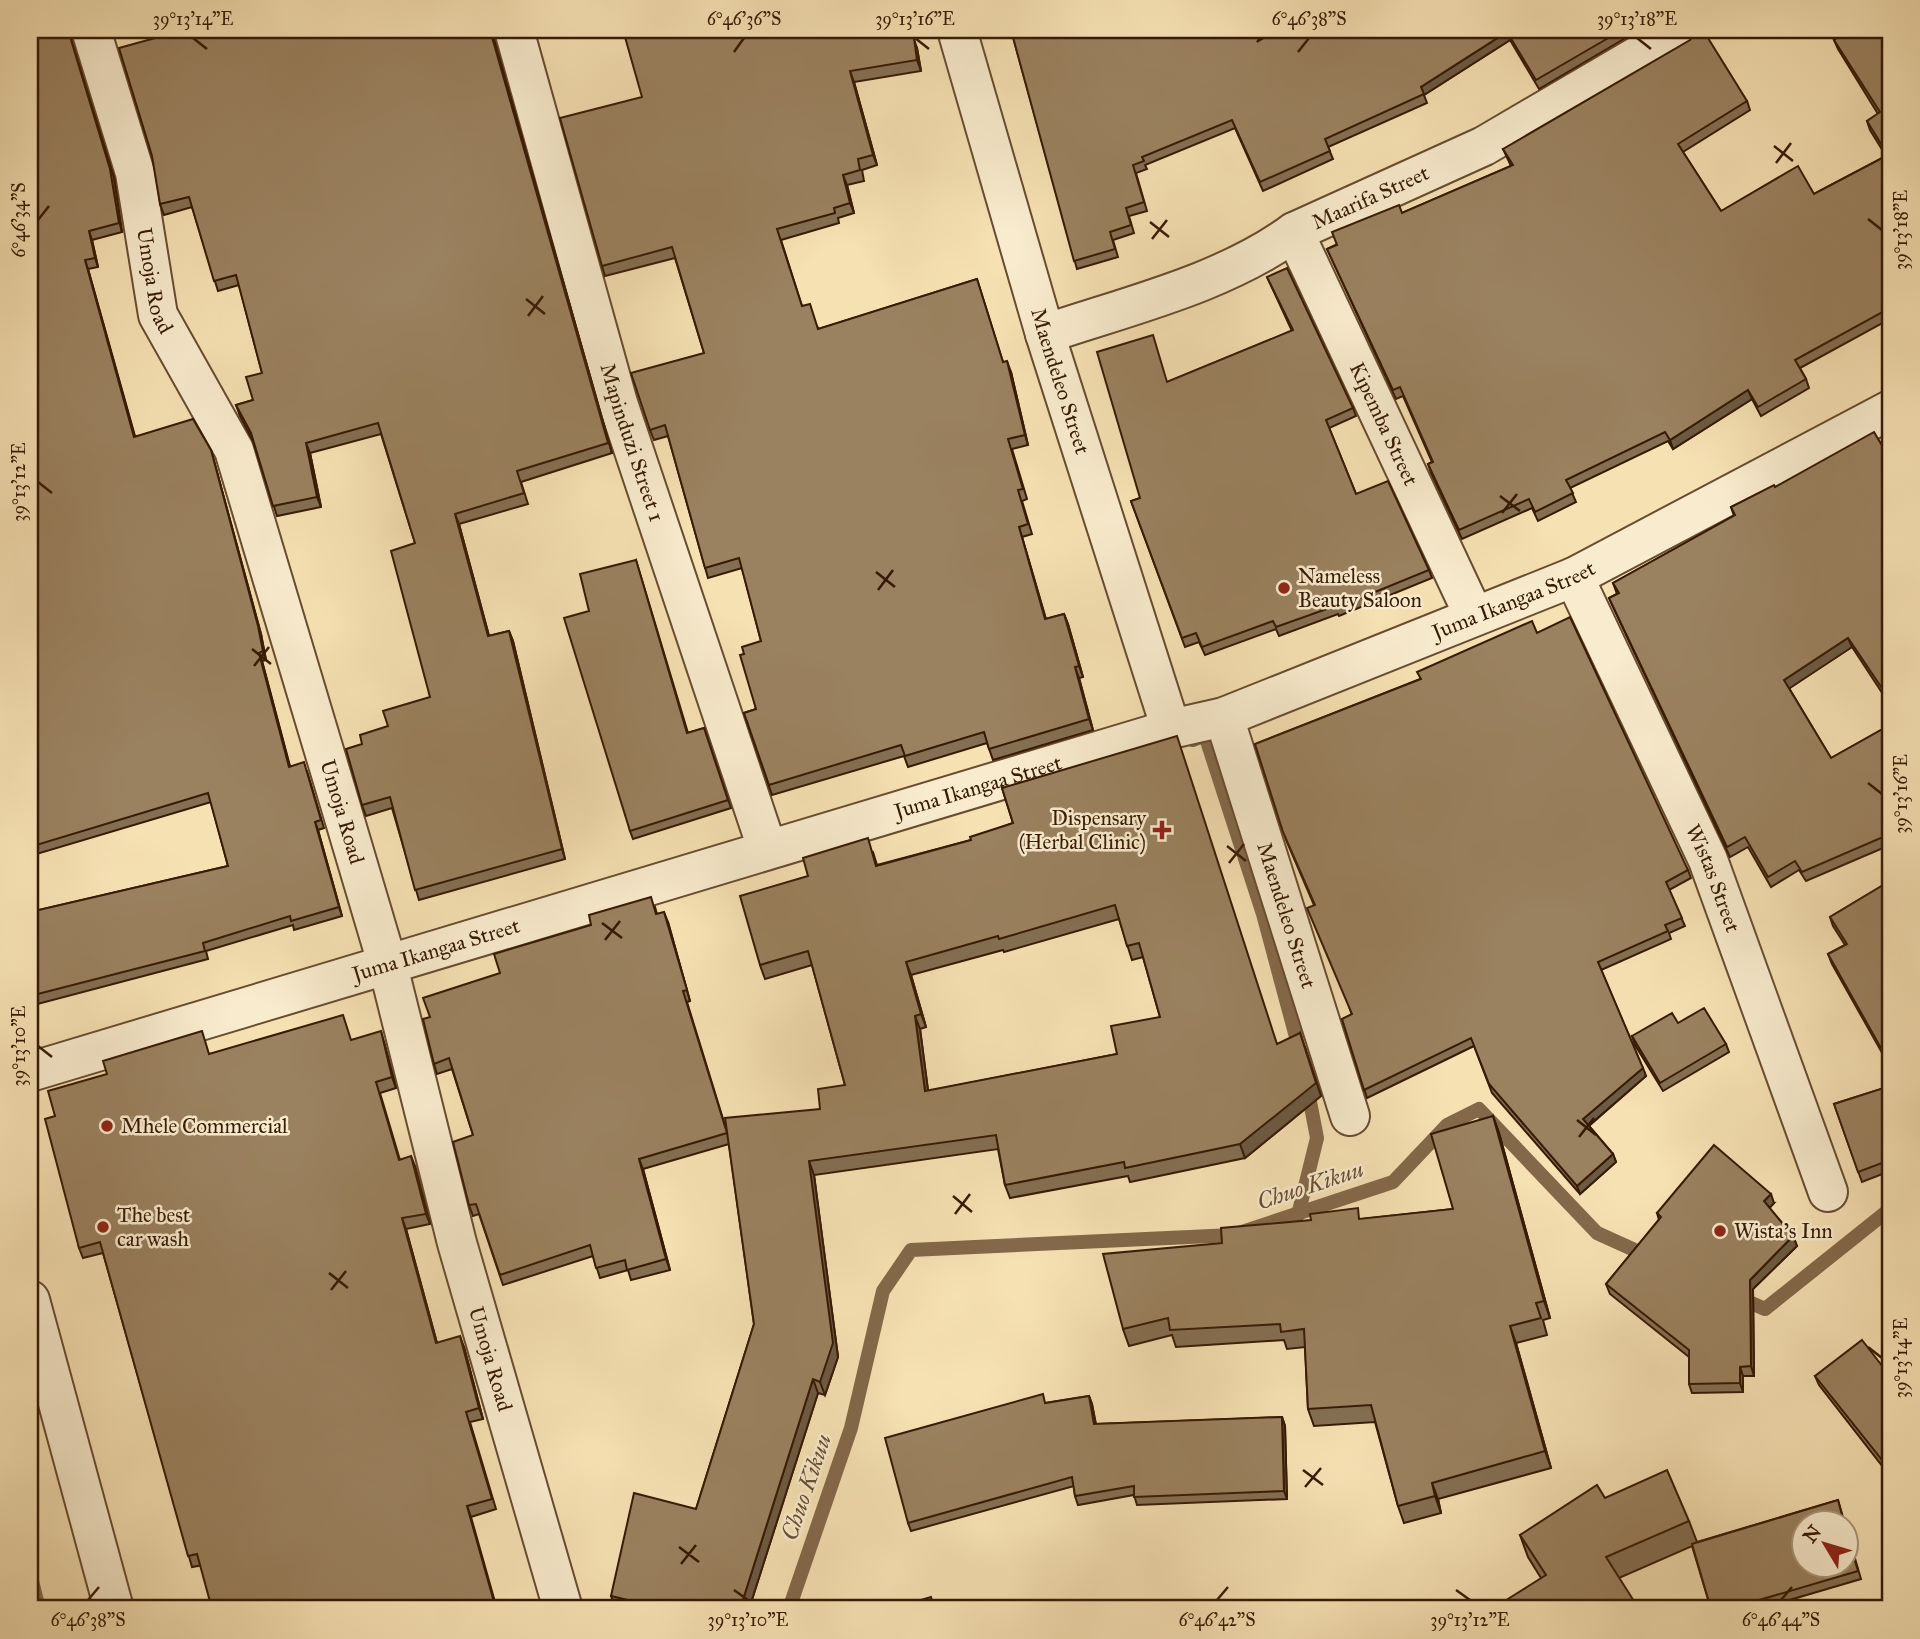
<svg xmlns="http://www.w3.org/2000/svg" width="1920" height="1639" font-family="'IM FELL Great Primer',serif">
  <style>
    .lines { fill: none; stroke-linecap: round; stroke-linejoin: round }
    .stream { stroke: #83694a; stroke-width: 14 }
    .street-casing { stroke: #674c30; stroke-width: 42 }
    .street { stroke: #f9ecce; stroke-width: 38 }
    .wall { fill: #846f52; stroke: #371a04; stroke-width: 2; fill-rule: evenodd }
    .shaded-wall { fill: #6c5a42; stroke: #371a04; stroke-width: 2 }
    .building { fill: #9a815f; stroke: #371a04; stroke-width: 2; fill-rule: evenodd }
    .ticks { fill: none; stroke: #371a04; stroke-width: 2.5 }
    .poi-dot { fill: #8f2418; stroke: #f9ecce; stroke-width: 2.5 }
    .labels { text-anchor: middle; stroke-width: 5; stroke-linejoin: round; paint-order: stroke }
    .street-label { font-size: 21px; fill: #371a04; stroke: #f9ecce }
    .poi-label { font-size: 21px; fill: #371a04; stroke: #f9ecce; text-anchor: start }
    .water-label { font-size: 23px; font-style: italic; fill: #694e32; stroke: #f9ecce }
    .neatline { fill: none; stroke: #371a04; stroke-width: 2.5 }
    .ticks-label { font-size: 18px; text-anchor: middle; fill: #371a04 }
  </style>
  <rect width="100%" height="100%" fill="#f6e1b3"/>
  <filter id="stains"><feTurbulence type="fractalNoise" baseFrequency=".00286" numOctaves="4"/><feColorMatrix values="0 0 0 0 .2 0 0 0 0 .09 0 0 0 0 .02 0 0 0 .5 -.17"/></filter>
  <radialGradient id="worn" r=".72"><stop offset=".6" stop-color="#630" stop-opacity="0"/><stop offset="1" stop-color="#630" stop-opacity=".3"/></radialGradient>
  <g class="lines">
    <g class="stream">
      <polyline points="1193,740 1205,735 1263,914 1300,1052"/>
      <polyline points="1298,1215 1317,1138 1307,1086"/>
      <polyline points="1735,1296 1765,1309 1890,1209"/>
      <polyline points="30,1573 39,1609"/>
      <polyline points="789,1609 851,1428 883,1291 911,1250 1233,1235 1393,1182 1447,1125 1479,1109 1597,1233 1650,1257"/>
    </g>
    <defs>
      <g id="street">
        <path id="s1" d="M91,30L135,173L158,315L234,450L337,794L388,966L457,1243L563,1609"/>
        <path id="s2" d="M514,30L618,403L767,848"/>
        <path id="s3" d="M957,30L1045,334L1171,729"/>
        <path id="s4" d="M1294,232L1474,616"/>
        <path id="s5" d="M1045,334C1127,306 1223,284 1294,232L1484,146L1682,30"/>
        <path id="s6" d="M1574,577L1708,860L1828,1192"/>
        <path id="s7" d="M1224,717L1350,1116"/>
        <path id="s8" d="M30,1072L1171,729L1224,717L1574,577L1890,410"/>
        <polyline points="30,1300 114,1609"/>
      </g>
    </defs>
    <use href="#street" class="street-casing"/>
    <use href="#street" class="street"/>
  </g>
  <g class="wall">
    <polygon points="30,30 70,36 114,178 122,232 92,240 98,267 88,269 135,436 211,450 261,634 266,660 262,661 290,766 307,771 324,828 318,830 342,916 294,930 293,925 206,951 208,959 30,1006 30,912 228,866 211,802 30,856"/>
    <polygon points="157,30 493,30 493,36 612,453 521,482 528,504 459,524 489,636 509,631 513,641 565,859 419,900 392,808 366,816 362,805 362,744 430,697 415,543 381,434 310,453 321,507 277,516 253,441 240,416 236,405 253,400 262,373 239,285 218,291 192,207 164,215 160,204 159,37"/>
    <polygon points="1011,30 1270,34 1277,30 1639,30 1539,89 1510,40 1424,95 1427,103 1328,147 1333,159 1263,191 1235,128 1145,165 1147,169 1136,173 1147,211 1129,216 1134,233 1113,240 1118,257 1077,269"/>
    <polygon points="1890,30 1890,319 1800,368 1806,379 1809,388 1761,416 1752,399 1673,449 1668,441 1570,488 1576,502 1538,521 1532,508 1462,539 1431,473 1428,464 1432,462 1403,396 1396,399 1327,249 1402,213 1511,166 1503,149 1747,101 1750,110 1683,152 1721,211 1814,194 1886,156 1870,130 1867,121 1878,114 1838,49 1834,40"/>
    <polygon points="917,48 921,71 854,82 877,165 862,170 864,181 847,185 854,213 838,218 839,223 781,240 802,306 819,329 977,279 1003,362 1011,372 1028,445 1012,449 1027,499 1022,501 1032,534 1022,537 1046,619 1064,614 1068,624 1083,677 1079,678 1093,730 993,760 987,743 908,767 904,756 772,795 744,713 756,709 744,654 761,641 742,568 708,578 668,436 654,440 650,430 704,353 675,258 605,276 602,266 642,97"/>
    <polygon points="1267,277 1353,408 1356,416 1329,428 1356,494 1429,570 1432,578 1339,616 1338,614 1279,636 1276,629 1205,655 1199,642 1185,647 1131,501 1140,498 1167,382 1292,331"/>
    <polygon points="1890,459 1890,705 1852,647 1789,688 1831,758 1890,725 1890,845 1806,881 1799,870 1771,887 1748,847 1730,857 1613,607 1609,598 1617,594 1613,583 1734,516 1731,507 1775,487"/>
    <polygon points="636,560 688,733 704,728 731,808 633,839 630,831 589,611"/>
    <polygon points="1537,633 1688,870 1691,878 1669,890 1685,926 1669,933 1671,939 1601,970 1646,1076 1589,1126 1613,1154 1616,1162 1580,1194 1492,1093 1474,1046 1367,1098 1342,1019 1352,1015 1314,905 1286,840 1255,744"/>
    <path d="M1002,788L1277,1044L1305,1047L1321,1096L1245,1158L1130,1182L1128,1176L1010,1198L1005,1185L998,1149L814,1175L838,1357L825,1395L818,1393L749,1609H616L611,1596L696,1509L754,1324L729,1144L643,1169L670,1270L631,1280L628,1270L600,1278L593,1256L503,1285L479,1214L473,1216L469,1205L473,1135L452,1069L437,1074L434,1064L430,1017L655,907L657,914L668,922L690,1001L687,1002L728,1135L820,1109L845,1085L812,965L765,979L760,965L808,876L873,852L877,865L971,840L1013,823ZM1119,919L1132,960L1143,957L1160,1017L1117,1054L928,1091L920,1029L926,1027L911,975L1003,950L1004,952Z"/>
    <polygon points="1890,881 1890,1067 1832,964 1828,954 1845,945 1833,926 1830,917"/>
    <polygon points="1632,1036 1726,1044 1729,1052 1663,1091 1635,1045"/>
    <polygon points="352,1040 384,1042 396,1088 380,1093 400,1160 415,1166 430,1224 406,1229 437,1343 464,1347 483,1419 470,1422 496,1509 471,1517 192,1567 103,1253 83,1258 79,1248 55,1116 209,1054"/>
    <polygon points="1890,1086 1890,1171 1862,1182 1834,1104"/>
    <polygon points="1493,1116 1499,1133 1550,1318 1543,1320 1547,1335 1516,1343 1551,1468 1438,1499 1441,1513 1404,1523 1398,1506 1375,1422 1314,1426 1308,1409 1305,1347 1287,1349 1284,1340 1176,1347 1172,1335 1129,1346 1123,1329 1222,1243 1362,1219 1453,1209"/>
    <polygon points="1774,1203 1769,1208 1793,1236 1797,1246 1753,1289 1754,1376 1743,1376 1743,1392 1692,1393 1689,1384 1689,1357 1610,1294 1606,1284 1659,1220 1657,1213"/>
    <polygon points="1815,1376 1890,1376 1890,1476 1819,1385"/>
    <polygon points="1089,1396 1092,1404 1096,1424 1282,1417 1285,1426 1287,1499 1137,1505 1134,1495 1078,1505 1075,1496 1074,1486 911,1531 908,1523 1046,1403"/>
    <polygon points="1605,1498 1689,1521 1697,1542 1838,1500 1861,1579 1759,1609 1711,1609 1692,1546 1619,1578 1541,1578 1528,1557 1520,1535"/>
  </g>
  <g class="shaded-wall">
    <polygon points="68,30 71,30 70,36 114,178 122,232"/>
    <polygon points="490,30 493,30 493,36 612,453"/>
    <polygon points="911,30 917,48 921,71 917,60"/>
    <polygon points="1265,30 1273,30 1260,50 1257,42"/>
    <polygon points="1507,32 1510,40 1424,95 1421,87"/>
    <polygon points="850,71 854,82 877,165 873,155"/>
    <polygon points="843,175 847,185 854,213 850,203"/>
    <polygon points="89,231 92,240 98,267 95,258"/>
    <polygon points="85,260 88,269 137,445 134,437"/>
    <polygon points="1007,361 1011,372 1028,445 1025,435"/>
    <polygon points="1748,390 1752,399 1673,449 1670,440"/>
    <polygon points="306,443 310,453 321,507 317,497"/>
    <polygon points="211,450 261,634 266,660 263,651"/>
    <polygon points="455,514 459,524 492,647 488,636"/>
    <polygon points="1019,527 1022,537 1049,630 1045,619"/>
    <polygon points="1064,614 1068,624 1083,677 1079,666"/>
    <polygon points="509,631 513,641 565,859 562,849"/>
    <polygon points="1848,638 1852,647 1787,690 1784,680"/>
    <polygon points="259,653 262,661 292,775 289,767"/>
    <polygon points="1075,667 1079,678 1093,730 1089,719"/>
    <polygon points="315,822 318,830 342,916 339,907"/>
    <polygon points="664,912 668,922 690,1001 687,990"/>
    <polygon points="906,962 911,975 926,1027 921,1014"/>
    <polygon points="915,1016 920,1029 930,1105 925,1091"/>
    <polygon points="381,1031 384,1042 396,1088 392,1077"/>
    <polygon points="1300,1033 1321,1096 1245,1158 1240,1144"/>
    <polygon points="1643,1068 1646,1076 1586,1128 1583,1119"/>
    <polygon points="1493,1116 1499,1133 1550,1318 1544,1301"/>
    <polygon points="1613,1154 1616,1162 1580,1194 1577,1186"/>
    <polygon points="411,1156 415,1166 430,1224 426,1214"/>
    <polygon points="639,1159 643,1169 670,1270 666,1259"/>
    <polygon points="809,1161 814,1175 838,1357 825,1395 820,1382"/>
    <polygon points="1771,1194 1774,1203 1767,1211 1764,1201"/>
    <polygon points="402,1218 406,1229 440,1354 436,1343"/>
    <polygon points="1793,1236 1797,1246 1753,1289 1754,1376 1751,1366 1750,1280"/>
    <polygon points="1510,1326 1516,1343 1551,1468 1545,1451"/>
    <polygon points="460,1336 464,1347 483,1419 479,1408"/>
    <polygon points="1740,1367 1743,1376 1743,1392 1740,1383"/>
    <polygon points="813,1379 818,1393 749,1609 740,1609"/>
    <polygon points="1089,1396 1092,1404 1097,1432 1094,1424"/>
    <polygon points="1282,1417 1285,1426 1287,1499 1284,1491"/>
    <polygon points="1432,1483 1438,1499 1441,1513 1435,1496"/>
    <polygon points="467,1506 471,1517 497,1609 496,1609"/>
  </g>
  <g class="building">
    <polygon points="30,30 68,30 110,169 119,223 89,231 95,258 85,260 134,437 193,419 211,450 258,626 263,651 259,653 289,767 304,762 321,820 315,822 339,907 291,921 290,916 203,943 205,951 30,996 30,912 228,866 208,793 30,847"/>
    <polygon points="157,30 490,30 608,443 517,471 524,493 455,514 488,636 509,631 562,849 415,890 390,797 362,805 346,749 362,744 360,735 388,726 383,711 430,697 391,551 415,543 378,423 306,443 317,497 273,506 251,433 236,405 253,400 246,377 262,373 236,275 214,281 189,197 160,204 152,156 119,48 159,37"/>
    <polygon points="623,30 911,30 914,38 917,60 850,71 873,155 858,159 860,170 843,175 850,203 834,208 835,213 777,229 802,306 810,304 818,329 977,279 1003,362 1007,361 1025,435 1008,439 1023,489 1018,490 1028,524 1019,527 1045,619 1064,614 1079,666 1075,667 1089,719 989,749 984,732 905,756 901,745 769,785 744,713 756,709 740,655 744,654 742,647 761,641 739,558 705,568 665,425 650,430 631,373 704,353 672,247 602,266 560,118 642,97"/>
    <polygon points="1011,30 1265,30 1257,42 1277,30 1622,30 1536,80 1507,32 1421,87 1424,94 1325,139 1330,151 1260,182 1232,120 1142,157 1144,161 1133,165 1144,202 1126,208 1131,225 1110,232 1115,249 1074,261"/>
    <polygon points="1696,30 1703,30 1747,101 1678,144 1721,211 1798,166 1814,194 1888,155 1867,121 1880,112 1834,40 1850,30 1890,30 1890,308 1795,360 1806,379 1758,407 1748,390 1670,440 1665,432 1566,480 1573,493 1535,512 1529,499 1459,530 1428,464 1433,462 1400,387 1393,390 1327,249 1337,245 1332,232 1399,205 1402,213 1513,165 1503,149 1690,40"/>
    <polygon points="1287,268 1353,408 1326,420 1356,494 1388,481 1429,570 1336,608 1335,606 1276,627 1273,621 1202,647 1196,633 1182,638 1131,501 1140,498 1097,352 1153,335 1167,382 1293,330 1267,277"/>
    <polygon points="1874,432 1890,459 1890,700 1848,638 1784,680 1831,758 1890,725 1890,834 1802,872 1795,861 1768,877 1745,837 1727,847 1609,598 1619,593 1613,583 1735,515 1731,507 1774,485 1775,487"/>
    <polygon points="636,560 687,733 704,728 728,800 630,831 564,618 589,611 580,574"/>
    <polygon points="1570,617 1688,870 1666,882 1682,918 1665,925 1668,931 1598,962 1643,1068 1583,1119 1613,1154 1577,1186 1489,1084 1471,1038 1364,1090 1342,1019 1352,1014 1307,908 1315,905 1283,832 1255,744 1421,679 1417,672 1532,621 1537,633"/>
    <path d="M1177,736L1277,1044L1300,1033L1316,1083L1240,1144L1125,1168L1124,1162L1005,1185L996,1135L809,1161L833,1343L820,1382L813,1379L740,1609H630L632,1601L611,1596L634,1493L696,1509L754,1324L725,1118L820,1109L818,1089L845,1085L808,951L760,965L740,896L808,876L803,858L868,838L876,866L971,840L970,837L1013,823L1002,788ZM1115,905L1127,946L1139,943L1160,1017L1111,1026L1117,1054L925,1091L915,1016L921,1014L906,962L998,936L999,939Z"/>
    <polygon points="1890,881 1890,1064 1828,954 1847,944 1830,917"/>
    <polygon points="651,897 656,914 664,912 687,990 683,991 727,1133 639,1159 666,1259 627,1270 625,1260 596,1268 590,1245 500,1275 476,1204 469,1205 453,1142 473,1135 449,1058 434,1064 423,1019 430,1017 423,998 500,973 494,954 591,925 589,915"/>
    <polygon points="1704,1008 1726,1044 1660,1083 1632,1036 1672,1013 1678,1023"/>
    <polygon points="343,1015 351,1040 381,1031 392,1077 376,1082 399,1160 411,1156 426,1214 402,1218 436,1343 460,1336 479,1408 466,1412 492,1499 467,1506 496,1609 212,1609 197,1554 188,1556 100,1242 79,1248 45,1119 55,1116 48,1091 107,1074 103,1061 202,1031 209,1054"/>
    <polygon points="1890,1086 1890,1160 1858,1172 1834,1104"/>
    <polygon points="1493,1116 1544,1301 1536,1303 1541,1318 1510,1326 1545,1451 1432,1483 1435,1496 1398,1506 1371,1405 1308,1409 1304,1329 1281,1332 1280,1324 1170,1330 1168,1318 1123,1329 1103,1254 1222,1243 1221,1228 1311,1220 1310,1214 1358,1208 1359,1219 1453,1209 1431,1134"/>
    <polygon points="1714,1145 1771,1194 1764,1201 1793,1236 1750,1280 1751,1366 1740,1367 1740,1383 1689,1384 1689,1350 1606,1284 1661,1217 1657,1213"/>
    <polygon points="1862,1340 1890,1376 1890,1470 1815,1376"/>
    <polygon points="1043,1394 1045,1403 1089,1396 1094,1424 1282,1417 1284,1491 1134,1497 1134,1486 1075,1496 1072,1477 908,1523 885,1438"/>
    <polygon points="1667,1470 1689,1521 1606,1557 1639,1609 1492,1609 1546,1575 1520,1535 1597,1485 1605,1498"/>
    <polygon points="1838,1500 1844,1523 1804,1523 1804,1565 1846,1565 1846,1531 1858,1571 1749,1603 1751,1609 1711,1609 1692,1544"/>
    <polygon points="931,1597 934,1609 890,1609"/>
  </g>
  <path class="ticks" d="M193,38L207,49M915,38L929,49M1637,38L1651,49M734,52L744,38M1298,52L1309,38M1774,146L1793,161M1776,163L1791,143M1868,219L1882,230M38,220L49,206M1150,222L1169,237M1152,239L1167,220M526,299L545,314M528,316L543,296M38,482L52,493M1500,496L1520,511M1502,513L1517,494M876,572L895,587M878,590L893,570M252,649L271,664M254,666L269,647M1868,783L1882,794M1227,846L1246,861M1229,863L1244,844M602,923L622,938M605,940L620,921M38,1046L52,1057M1577,1120L1596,1135M1579,1137L1594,1118M953,1196L972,1212M955,1214L970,1194M329,1273L348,1288M331,1290L346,1271M1868,1347L1882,1358M1303,1470L1323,1485M1305,1487L1321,1468M679,1547L699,1562M681,1564L696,1545M734,1590L748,1600M1456,1590L1470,1600M88,1600L99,1587M1217,1600L1228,1587M1781,1600L1792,1587"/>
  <g class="poi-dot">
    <circle cx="1284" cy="588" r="7"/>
    <path d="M1158.5 819.5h7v7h7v7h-7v7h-7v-7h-7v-7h7z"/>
    <circle cx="107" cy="1126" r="7"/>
    <circle cx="103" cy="1227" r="7"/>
    <circle cx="1720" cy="1231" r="7"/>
  </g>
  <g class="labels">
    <g class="street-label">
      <text dy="7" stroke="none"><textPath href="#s5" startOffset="354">Maarifa Street</textPath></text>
      <text dy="7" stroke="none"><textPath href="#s1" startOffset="259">Umoja Road</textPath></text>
      <text dy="7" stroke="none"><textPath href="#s3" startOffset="366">Maendeleo Street</textPath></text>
      <text dy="7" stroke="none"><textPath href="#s4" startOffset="212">Kipemba Street</textPath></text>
      <text dy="7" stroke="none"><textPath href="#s2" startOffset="429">Mapinduzi Street 1</textPath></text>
      <text dy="7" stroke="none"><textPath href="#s8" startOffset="1558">Juma Ikangaa Street</textPath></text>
      <text dy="7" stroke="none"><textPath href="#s8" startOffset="990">Juma Ikangaa Street</textPath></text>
      <text dy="7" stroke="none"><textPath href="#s1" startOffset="826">Umoja Road</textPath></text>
      <text dy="7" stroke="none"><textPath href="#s6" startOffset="332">Wistas Street</textPath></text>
      <text dy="7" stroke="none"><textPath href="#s7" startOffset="208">Maendeleo Street</textPath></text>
      <text dy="7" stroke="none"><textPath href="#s8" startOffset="424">Juma Ikangaa Street</textPath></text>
      <text dy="7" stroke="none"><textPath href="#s1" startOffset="1393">Umoja Road</textPath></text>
    </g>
    <g class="poi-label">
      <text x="1298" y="583">Nameless<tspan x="1298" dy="24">Beauty Saloon</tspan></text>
      <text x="1146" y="825" text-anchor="end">Dispensary<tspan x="1146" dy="24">(Herbal Clinic)</tspan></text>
      <text x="121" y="1133">Mhele Commercial</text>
      <text x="117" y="1222">The best<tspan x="117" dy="24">car wash</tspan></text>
      <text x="1734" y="1238">Wista's Inn</text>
    </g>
    <g class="water-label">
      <text transform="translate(1310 1185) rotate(-18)" y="8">Chuo Kikuu</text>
      <text transform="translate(806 1487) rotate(-71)" y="8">Chuo Kikuu</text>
    </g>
  </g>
  <rect width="1920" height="1639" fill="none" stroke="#f6e1b3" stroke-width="77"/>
  <g transform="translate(1825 1544) rotate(308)"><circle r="33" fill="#f9ecce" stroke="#ab987d" stroke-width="2"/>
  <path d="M0-5L12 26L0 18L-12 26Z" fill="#8f2418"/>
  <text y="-10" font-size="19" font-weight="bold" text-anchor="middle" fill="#371a04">N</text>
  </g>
  <rect x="38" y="38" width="1844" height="1562" class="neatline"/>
  <g class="ticks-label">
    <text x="193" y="25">39°13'14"E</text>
    <text x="744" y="25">6°46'36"S</text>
    <text x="915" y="25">39°13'16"E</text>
    <text x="1309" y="25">6°46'38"S</text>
    <text x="1637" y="25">39°13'18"E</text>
    <text transform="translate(19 220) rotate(-90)" y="6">6°46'34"S</text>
    <text transform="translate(1901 230) rotate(-90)" y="6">39°13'18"E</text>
    <text transform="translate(19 482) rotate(-90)" y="6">39°13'12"E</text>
    <text transform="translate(1901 794) rotate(-90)" y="6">39°13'16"E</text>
    <text transform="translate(19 1046) rotate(-90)" y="6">39°13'10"E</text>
    <text transform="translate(1901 1358) rotate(-90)" y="6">39°13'14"E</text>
    <text x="88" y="1626">6°46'38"S</text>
    <text x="748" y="1626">39°13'10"E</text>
    <text x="1217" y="1626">6°46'42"S</text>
    <text x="1470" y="1626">39°13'12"E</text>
    <text x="1781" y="1626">6°46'44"S</text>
  </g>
  <rect width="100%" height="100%" filter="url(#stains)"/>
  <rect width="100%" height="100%" fill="url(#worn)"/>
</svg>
